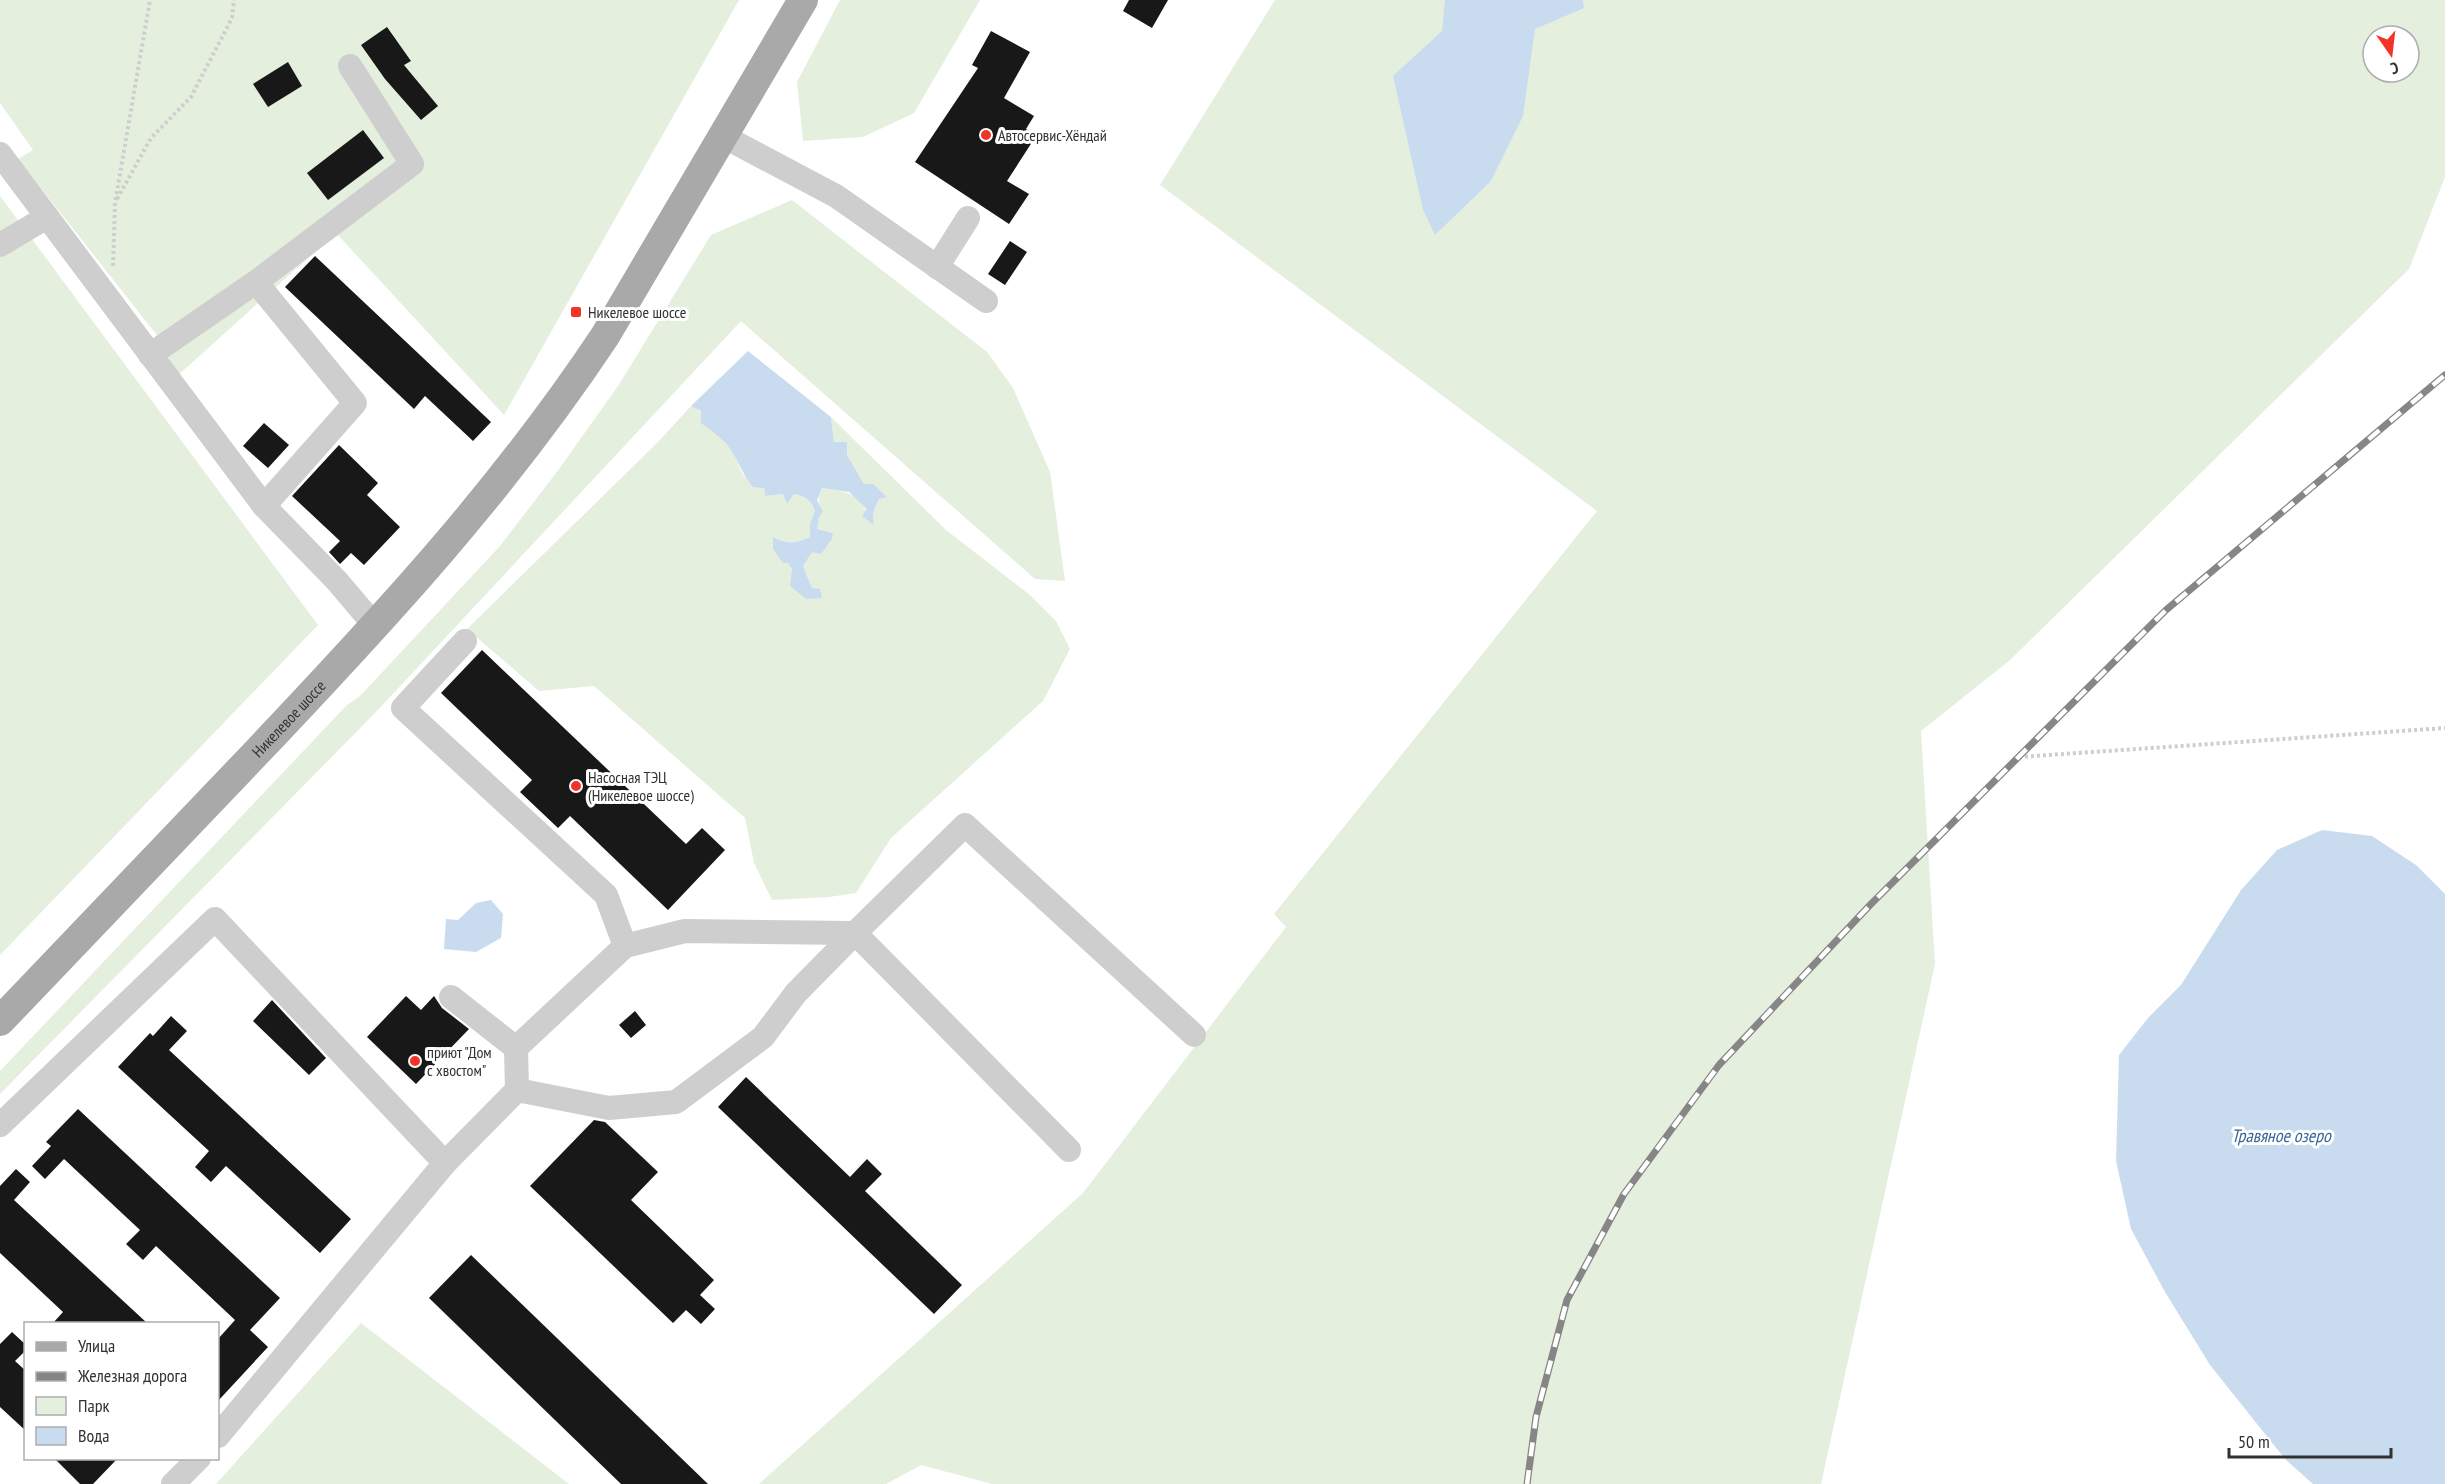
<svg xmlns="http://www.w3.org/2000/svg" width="2445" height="1484" font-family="'PT Sans Narrow',sans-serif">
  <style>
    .green { fill: #e5efde; fill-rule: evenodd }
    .water { fill: #c9dcef }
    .building { fill: #181818 }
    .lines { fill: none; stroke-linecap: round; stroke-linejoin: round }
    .path { stroke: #cecece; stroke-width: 4; stroke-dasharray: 3 3; stroke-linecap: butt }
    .minor { stroke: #cecece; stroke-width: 24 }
    .major { stroke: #a9a9a9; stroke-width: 30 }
    .rail-casing { stroke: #868686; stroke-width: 7 }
    .rail { stroke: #fff; stroke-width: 4.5; stroke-dasharray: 14; stroke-linecap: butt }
    .poi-dot { fill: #f33228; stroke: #fff; stroke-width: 2 }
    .labels { text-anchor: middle; stroke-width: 6; stroke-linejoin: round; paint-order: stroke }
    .poi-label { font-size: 16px; fill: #313131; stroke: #fff; text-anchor: start }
    .street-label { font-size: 16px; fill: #313131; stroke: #fff }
    .water-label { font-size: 18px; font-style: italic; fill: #37679a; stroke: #fff }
  </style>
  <rect width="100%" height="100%" fill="#fff"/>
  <g class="green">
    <polygon points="0,0 739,0 504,415 336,233 176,377 160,339 18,159 33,150 0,103"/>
    <polygon points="840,0 980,0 914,113 863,137 803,141 797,82"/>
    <path d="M1275,0H2445V177L2409,269L2009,661L1921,731L1935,964L1821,1484H992L921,1465L886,1484H759L1083,1193L1286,927L1274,914L1597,511L1160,185ZM2373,36H2409V72H2373Z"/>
    <polygon points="0,196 318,625 0,955"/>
    <polygon points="792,200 987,352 1013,388 1050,472 1065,581 1035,579 741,321 375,713 0,1094 0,1071 346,706 360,696 500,546 559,469 618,386 711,235"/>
    <path d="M691,406L701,411L702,423L719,436L733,452L743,475L764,488L765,496C785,493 807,489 815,511L810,523V537C796,544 789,544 774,537L792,569L812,588L803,566L812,551L832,539L833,533L817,529C819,514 816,502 822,488C852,492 861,495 874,524L873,513L879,499L864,484L847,455L834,442L831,417L946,530L1030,595L1056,621L1070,649L1043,701L891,838L856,893L829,897L772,900L754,863L745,818L594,686L539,691L467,629L658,442Z"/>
    <polygon points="361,1323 569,1484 216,1484"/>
  </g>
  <g class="water">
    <polygon points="1445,0 1583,0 1584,8 1535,29 1523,116 1491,181 1435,235 1423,210 1393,76 1442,31"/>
    <path d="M748,351L831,417L834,442H847V455L864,484H873L887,497L879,499L873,513L874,525L862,516L867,509L849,492L822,488L817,501L823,511L819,517L817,529L833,533L832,539L821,554L812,552L803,566L812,588L820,589L822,598L806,599L790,586L792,569L788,563H783L773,549V537C788,544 795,544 810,537V523L815,511C811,500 805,496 794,494L787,504L783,494L765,496L764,488L753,487C744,476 740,466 733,453C726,441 713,432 701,423V411L691,406Z"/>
    <polygon points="2322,830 2372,836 2416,865 2445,894 2445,1484 2313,1484 2285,1459 2210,1365 2165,1292 2131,1229 2116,1161 2119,1055 2148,1018 2181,985 2241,890 2277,850"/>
    <polygon points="491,900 503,914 501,938 476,952 444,949 446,919 458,920 476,903"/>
  </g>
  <g class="building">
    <polygon points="1129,0 1168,0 1152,28 1123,11"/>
    <polygon points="387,27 411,61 404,65 438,106 421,120 385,79 361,45"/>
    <polygon points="991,31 1030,52 1004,98 1034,116 1026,129 1036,136 1007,181 1029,194 1009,224 915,162 978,68 972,65"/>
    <polygon points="288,62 302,86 268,107 253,84"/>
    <polygon points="363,130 384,158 328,200 307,173"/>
    <polygon points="1010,241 1027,252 1005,285 988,274"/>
    <polygon points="315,256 491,422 473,441 425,396 414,409 285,287"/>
    <polygon points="264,423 289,445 268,468 243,446"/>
    <polygon points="339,445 378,483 367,495 400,527 364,565 351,553 340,564 329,552 340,541 292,496"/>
    <polygon points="482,650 686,844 702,828 725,850 668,910 570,816 558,828 520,792 532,780 441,693"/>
    <polygon points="406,996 421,1010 434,996 442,1008 469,1029 416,1084 367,1037"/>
    <polygon points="272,1000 326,1058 309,1075 253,1021"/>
    <polygon points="635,1011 646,1025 631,1038 619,1025"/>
    <polygon points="171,1016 187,1031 169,1050 351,1219 320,1253 226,1166 211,1182 195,1167 209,1151 118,1067 150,1033 153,1036"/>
    <polygon points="746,1077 850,1177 867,1159 882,1174 865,1191 962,1285 934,1314 718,1107"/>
    <polygon points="78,1109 280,1298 250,1330 268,1347 218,1401 218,1339 235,1320 156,1246 143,1260 126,1244 140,1230 64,1159 45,1179 32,1166 51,1146 46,1142"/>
    <polygon points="594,1120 605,1122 658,1172 631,1200 714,1280 700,1295 715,1309 701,1324 686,1310 673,1323 530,1186"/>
    <polygon points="16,1169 30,1182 14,1200 147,1323 53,1323 63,1312 0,1253 0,1186"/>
    <polygon points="471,1255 708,1484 621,1484 429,1298"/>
    <polygon points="12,1332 26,1345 26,1350 15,1361 26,1371 26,1431 0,1407 0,1344"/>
    <polygon points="54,1458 118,1458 93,1484 80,1484"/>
  </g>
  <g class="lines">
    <g class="path">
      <polyline points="117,199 151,138 191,97 232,18 234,0"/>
      <polyline points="113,266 115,203 150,0"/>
      <polyline points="2019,757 2445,728"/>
    </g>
    <g class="minor">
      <polyline points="721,135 836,196 986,301"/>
      <polyline points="0,154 264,506 337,581 376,627"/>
      <polyline points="0,245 47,217"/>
      <polyline points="937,267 968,218"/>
      <polyline points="256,282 355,403 264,506"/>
      <polyline points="150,355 256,282 412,164 350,66"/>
      <polyline points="465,641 403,708 606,895 625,946"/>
      <polyline points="451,997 516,1048"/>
      <polyline points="517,1090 516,1048 625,946 685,931 855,933 965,825 1194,1035"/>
      <polyline points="0,1125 215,919 445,1163"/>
      <polyline points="218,1436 445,1163 517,1090 609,1108 676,1102 763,1037 796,993 855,933 1069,1150"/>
      <polyline points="173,1484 199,1458"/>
    </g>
    <path class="major" id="s1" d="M0,1021C86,931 171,841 257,752C384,618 502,491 605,336L803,0"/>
    <defs>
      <polyline id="rail" points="1527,1484 1536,1417 1567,1300 1624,1194 1719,1065 1871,904 2166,610 2445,375"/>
    </defs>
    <use href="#rail" class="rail-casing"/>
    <use href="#rail" class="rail"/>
  </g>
  <g class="poi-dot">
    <circle cx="986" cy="135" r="6"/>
    <rect x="570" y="306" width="12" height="12" rx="3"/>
    <circle cx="576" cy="786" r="6"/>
    <circle cx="415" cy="1061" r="6"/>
  </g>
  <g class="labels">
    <g class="poi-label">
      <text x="998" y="141">Автосервис-Хёндай</text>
      <text x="588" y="318">Никелевое шоссе</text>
      <text x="588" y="783">Насосная ТЭЦ<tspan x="588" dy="18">(Никелевое шоссе)</tspan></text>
      <text x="427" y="1058">приют "Дом<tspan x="427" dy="18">с хвостом"</tspan></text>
    </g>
    <g class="street-label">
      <text dy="6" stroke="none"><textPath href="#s1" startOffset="418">Никелевое шоссе</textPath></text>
    </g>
    <g class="water-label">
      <text x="2281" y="1142">Травяное озеро</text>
    </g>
  </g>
  <rect x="24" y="1322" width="195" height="138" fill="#ffffff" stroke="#adadad" stroke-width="1.5"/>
  <rect x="36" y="1342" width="30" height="9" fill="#a9a9a9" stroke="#adadad" stroke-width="1.5"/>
  <text x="78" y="1352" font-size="18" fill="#313131">Улица</text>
  <rect x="36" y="1372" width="30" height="9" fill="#868686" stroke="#adadad" stroke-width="1.5"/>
  <text x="78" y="1382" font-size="18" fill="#313131">Железная дорога</text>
  <rect x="36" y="1397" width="30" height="18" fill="#e5efde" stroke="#adadad" stroke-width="1.5"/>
  <text x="78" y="1412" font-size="18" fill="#313131">Парк</text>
  <rect x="36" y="1427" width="30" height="18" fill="#c9dcef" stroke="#adadad" stroke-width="1.5"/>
  <text x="78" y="1442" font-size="18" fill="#313131">Вода</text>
  <g transform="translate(2391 54) rotate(166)"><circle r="28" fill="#ffffff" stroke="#adadad" stroke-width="1.5"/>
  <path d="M0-4.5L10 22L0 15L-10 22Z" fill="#f33228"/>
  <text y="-9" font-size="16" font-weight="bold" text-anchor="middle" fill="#313131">С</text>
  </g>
  <path d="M2229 1448v9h162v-9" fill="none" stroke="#313131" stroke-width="3"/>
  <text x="2238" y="1448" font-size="18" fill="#313131" stroke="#ffffff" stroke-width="4.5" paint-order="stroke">50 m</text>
</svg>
